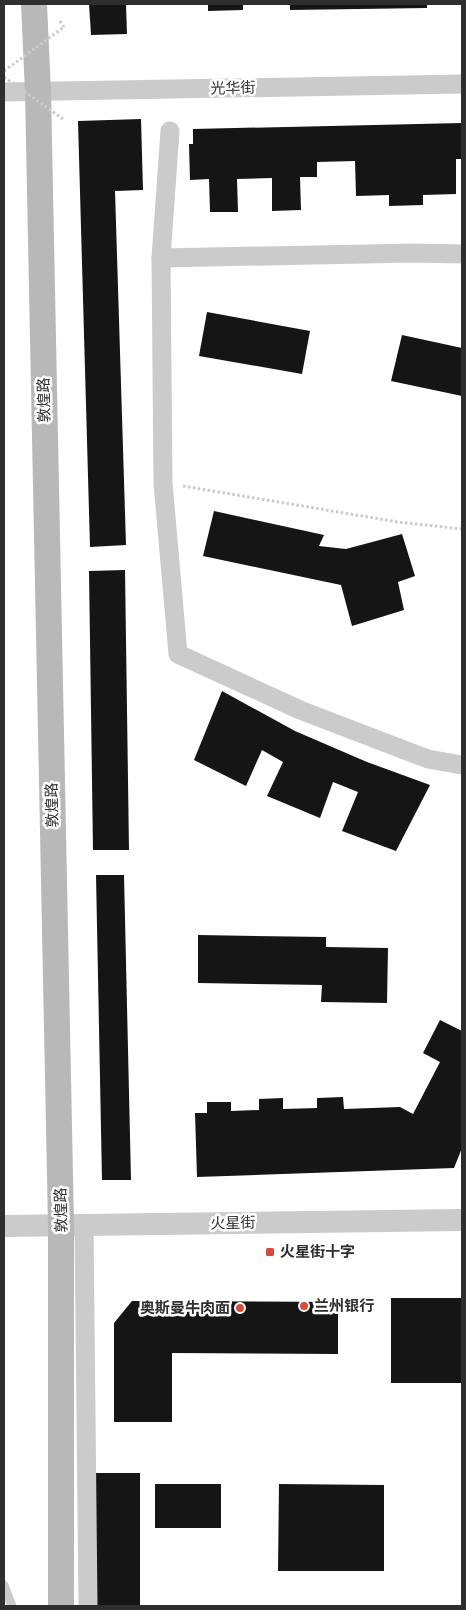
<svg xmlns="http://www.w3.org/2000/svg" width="466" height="1610" font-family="'DejaVu Sans','Noto Sans SC',sans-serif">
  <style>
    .building { fill: #151515 }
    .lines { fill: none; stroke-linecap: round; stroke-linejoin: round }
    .path { stroke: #cbcbcb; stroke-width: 3; stroke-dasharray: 2.5 2.5; stroke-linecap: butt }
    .service { stroke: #cbcbcb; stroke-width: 9 }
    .minor { stroke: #cbcbcb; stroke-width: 19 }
    .tertiary { stroke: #cbcbcb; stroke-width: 22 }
    .secondary { stroke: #b8b8b8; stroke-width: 26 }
    .path-bridge { stroke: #cbcbcb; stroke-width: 3; stroke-dasharray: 2.5 2.5; stroke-linecap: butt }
    .poi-dot { fill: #d84c3e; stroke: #fff; stroke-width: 2 }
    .labels { text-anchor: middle; stroke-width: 5; stroke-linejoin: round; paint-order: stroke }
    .street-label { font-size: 15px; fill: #2e2e2e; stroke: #fff }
    .poi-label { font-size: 15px; font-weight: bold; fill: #2e2e2e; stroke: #fff; text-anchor: start }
  </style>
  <rect width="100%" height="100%" fill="#fff"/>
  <g class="building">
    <polygon points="89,4 126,4 127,34 91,35"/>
    <polygon points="208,4 243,4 243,10 208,11"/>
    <polygon points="290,4 427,4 427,8 290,10"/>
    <polygon points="141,119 143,190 115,191 126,545 90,547 78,121"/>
    <polygon points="462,123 462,159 456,159 456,194 423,195 423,205 389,206 389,195 356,196 355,161 317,162 317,177 300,177 301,210 272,211 272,178 237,179 238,212 210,212 209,179 190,180 189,144 193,144 193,129"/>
    <polygon points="207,312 310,331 302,374 199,356"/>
    <polygon points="402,335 462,348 462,396 391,381"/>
    <polygon points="214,511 324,535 319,546 346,549 402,534 415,576 398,582 404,610 352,626 341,585 203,556"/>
    <polygon points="125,570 129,850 93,850 89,571"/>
    <polygon points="222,691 295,731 367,762 430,785 396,851 342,831 358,792 333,782 320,818 267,796 283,762 262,750 246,786 194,760"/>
    <polygon points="96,875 124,875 131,1180 102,1180"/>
    <polygon points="198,935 326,937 326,947 388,948 387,1003 321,1002 322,985 198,983"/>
    <polygon points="440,1020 462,1031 462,1148 454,1168 197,1177 195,1113 207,1113 207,1102 231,1102 231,1111 259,1110 259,1099 283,1098 283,1109 317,1108 317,1098 343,1097 344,1109 400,1107 413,1114 440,1062 423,1053"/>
    <rect x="391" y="1298" width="71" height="85"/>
    <polygon points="132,1301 338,1302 338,1354 172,1353 172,1422 114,1422 114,1323"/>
    <polygon points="95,1473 140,1473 140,1606 96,1606"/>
    <rect x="155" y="1484" width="66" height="44"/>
    <polygon points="279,1484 384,1485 384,1571 278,1571"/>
  </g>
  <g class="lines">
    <g class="path">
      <polyline points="60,21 64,27"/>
      <polyline points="183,486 398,522 462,529"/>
    </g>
    <polyline class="service" points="4,1585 12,1606"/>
    <g class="minor">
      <polyline points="4,92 462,84"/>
      <polyline points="170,131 161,258 163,483 178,654 300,710 428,759 462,765"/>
      <polyline points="161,258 413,253 462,254"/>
      <polyline points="84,1225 88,1606"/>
    </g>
    <polyline class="tertiary" points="4,1226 462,1220"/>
    <polyline class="secondary" points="34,4 38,92 61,1225 61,1606"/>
    <g class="path-bridge">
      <polyline points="4,71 64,27"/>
      <polyline points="4,77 63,119"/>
    </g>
  </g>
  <g class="poi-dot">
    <rect x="265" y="1247" width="10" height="10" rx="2.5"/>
    <circle cx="304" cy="1306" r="5"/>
    <circle cx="240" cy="1308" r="5"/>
  </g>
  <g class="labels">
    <g class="street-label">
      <text transform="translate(233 88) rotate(-1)" y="5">光华街</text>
      <text transform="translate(44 400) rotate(-91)" y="5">敦煌路</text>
      <text transform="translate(52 805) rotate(-91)" y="5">敦煌路</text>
      <text transform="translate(61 1210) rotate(-91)" y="5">敦煌路</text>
      <text transform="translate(233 1223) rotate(-1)" y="5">火星街</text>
    </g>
    <g class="poi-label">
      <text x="280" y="1257">火星街十字</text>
      <text x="314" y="1311">兰州银行</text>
      <text x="230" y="1313" text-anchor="end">奥斯曼牛肉面</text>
    </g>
  </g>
  <rect width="466" height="1610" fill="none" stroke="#2e2e2e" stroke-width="10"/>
</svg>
